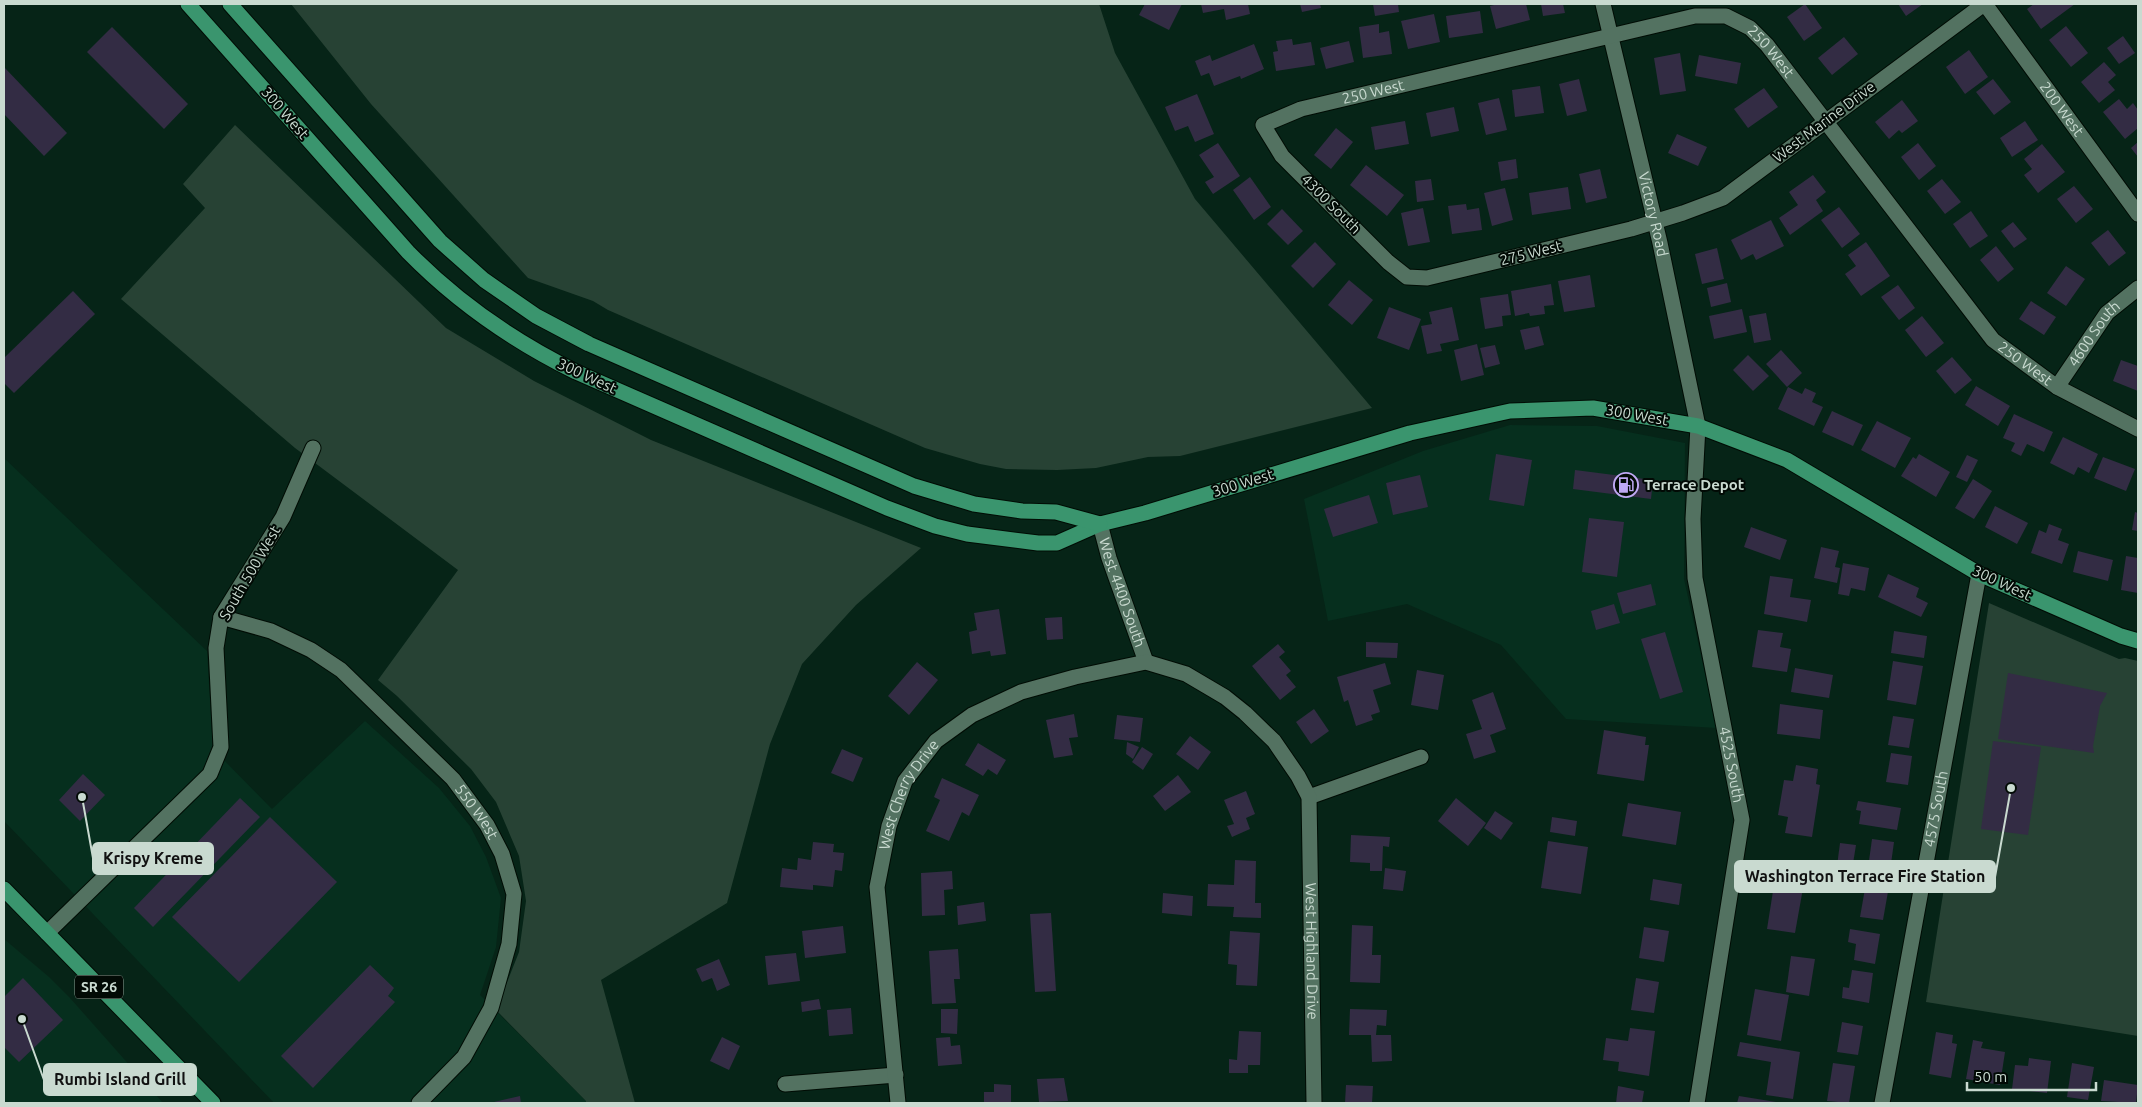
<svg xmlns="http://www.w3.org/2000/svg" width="2142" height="1107" font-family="Ubuntu,sans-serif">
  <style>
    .built { fill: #062f1e }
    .green { fill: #274234 }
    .building { fill: #332c44 }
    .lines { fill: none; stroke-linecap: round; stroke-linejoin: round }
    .minor-casing { stroke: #000c04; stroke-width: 17 }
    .major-casing { stroke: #000c04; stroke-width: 17 }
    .minor { stroke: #537261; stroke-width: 15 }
    .major { stroke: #3a956e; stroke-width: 15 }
    .labels { text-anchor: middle; stroke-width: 4; stroke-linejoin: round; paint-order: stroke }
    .shield { fill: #020a05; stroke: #8d9c93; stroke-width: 1 }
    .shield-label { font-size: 14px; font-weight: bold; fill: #c9dad0 }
    .street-label { font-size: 15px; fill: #c9dad0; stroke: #020a05 }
    .poi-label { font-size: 15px; font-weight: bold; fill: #c9dad0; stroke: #020a05; text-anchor: start }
    .leader { fill: none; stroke: #c9dad0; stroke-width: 2 }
    .callout-dot { fill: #c9dad0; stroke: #020a05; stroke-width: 2 }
    .callout { fill: #c9dad0; stroke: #c9dad0; stroke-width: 2 }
    .callout-label { font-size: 16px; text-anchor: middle; font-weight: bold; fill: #111 }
  </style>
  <rect width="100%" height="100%" fill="#062417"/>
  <g class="built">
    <polygon points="1510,425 1597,426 1685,443 1684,579 1717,728 1566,719 1501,645 1407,604 1328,621 1304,499 1423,451"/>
    <polygon points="4,458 207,651 213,749 272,809 365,721 439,788 470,826 486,857 501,898 496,947 480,995 586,1101 586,1103 274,1103 4,821"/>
    <polygon points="4,939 49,977 70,998 163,1103 4,1103"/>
  </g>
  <g class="green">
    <polygon points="291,4 1099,4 1115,53 1195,199 1372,408 1180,456 1148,457 1096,468 1057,470 1006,469 980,464 925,448 608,310 593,301 528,278 371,104"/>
    <polygon points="235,125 446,328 534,381 651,440 921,548 856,605 802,664 770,744 727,903 601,980 635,1103 586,1103 586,1101 496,1010 519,952 526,901 519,856 496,802 471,769 397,696 378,680 458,570 295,448 121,299 205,208 183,184"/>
    <polygon points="1989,603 2119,659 2125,658 2138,661 2138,1036 1926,1002"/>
  </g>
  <g class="building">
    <polygon points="1145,4 1182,4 1169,30 1139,15"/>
    <polygon points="1201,4 1248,4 1250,14 1226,20 1224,9 1203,13"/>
    <polygon points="1300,4 1320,4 1321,8 1302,12"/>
    <polygon points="1373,4 1398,4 1399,12 1375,16"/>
    <polygon points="1498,4 1526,4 1530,20 1496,29 1490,6"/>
    <polygon points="1541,4 1563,4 1565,13 1543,16"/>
    <polygon points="1805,4 1822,28 1804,41 1787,17"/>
    <polygon points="1898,4 1923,4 1906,16"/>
    <polygon points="2034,4 2075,4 2041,29 2027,9"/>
    <polygon points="1480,11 1483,33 1449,38 1446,16"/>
    <polygon points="1434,14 1440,42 1408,49 1401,21"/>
    <polygon points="1379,24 1379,33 1389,31 1392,54 1363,58 1359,27"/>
    <polygon points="2066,26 2088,53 2071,67 2049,40"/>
    <polygon points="112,27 188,104 164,129 87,52"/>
    <polygon points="2123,36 2135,53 2119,64 2107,48"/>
    <polygon points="1844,37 1858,54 1832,75 1818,58"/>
    <polygon points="1292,39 1293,45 1311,42 1315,65 1276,71 1273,52 1278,51 1276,41"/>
    <polygon points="1349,41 1354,62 1326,69 1320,48"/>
    <polygon points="1254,44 1264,69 1241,79 1240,76 1214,86 1209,73 1201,76 1195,61 1210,55 1212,61"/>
    <polygon points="1969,50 1988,77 1965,94 1946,67"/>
    <polygon points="1680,53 1686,91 1660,95 1654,58"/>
    <polygon points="1699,55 1741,63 1737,84 1695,76"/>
    <polygon points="2104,62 2116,75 2108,82 2115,90 2099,103 2081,82"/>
    <polygon points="4,67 67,133 44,156 4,114"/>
    <polygon points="1579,79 1587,111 1567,116 1559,84"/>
    <polygon points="1993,79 2011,102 1994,115 1976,92"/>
    <polygon points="1540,86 1544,113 1515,117 1512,90"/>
    <polygon points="1764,88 1778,107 1748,128 1734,109"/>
    <polygon points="1197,94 1214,134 1195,142 1188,126 1175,131 1165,107"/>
    <polygon points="1499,98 1507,130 1486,135 1478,103"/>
    <polygon points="2119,99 2127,109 2133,103 2138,110 2138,128 2125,139 2103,112"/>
    <polygon points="1902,100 1918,121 1902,133 1899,130 1889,139 1875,122"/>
    <polygon points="1454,107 1459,131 1431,137 1426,113"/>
    <polygon points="1405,121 1409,144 1375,150 1371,127"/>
    <polygon points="2025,121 2038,140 2012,157 2000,138"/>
    <polygon points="1336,128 1353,142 1331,169 1314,155"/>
    <polygon points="1677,134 1707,147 1698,166 1668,153"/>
    <polygon points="2138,142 2138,157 2131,148"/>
    <polygon points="1218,143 1240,176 1213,194 1205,182 1214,177 1199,155"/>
    <polygon points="1918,143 1936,166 1919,180 1901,157"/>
    <polygon points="2042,144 2065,172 2038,193 2024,175 2032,169 2024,159"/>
    <polygon points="1516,159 1518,178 1501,181 1498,162"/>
    <polygon points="1366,165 1404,195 1387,216 1350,185"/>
    <polygon points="1600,169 1607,198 1586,203 1579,174"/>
    <polygon points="1813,175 1826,192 1816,200 1823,211 1790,235 1779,218 1798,205 1789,192"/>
    <polygon points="1250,177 1271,207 1254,220 1233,190"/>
    <polygon points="1431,179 1434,200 1417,202 1415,181"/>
    <polygon points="1942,179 1961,202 1945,214 1927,191"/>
    <polygon points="2074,186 2093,209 2076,223 2057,199"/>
    <polygon points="1568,187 1571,209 1532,215 1529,193"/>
    <polygon points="1505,188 1513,220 1492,226 1484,193"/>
    <polygon points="1466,204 1467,210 1479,208 1482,230 1452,234 1448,206"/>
    <polygon points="1839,207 1860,234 1842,248 1821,220"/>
    <polygon points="1423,208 1430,242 1408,246 1401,213"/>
    <polygon points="1282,209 1303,231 1288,245 1267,224"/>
    <polygon points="1971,211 1988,236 1970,248 1953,224"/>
    <polygon points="1771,220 1784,246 1756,260 1753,254 1741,260 1731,240"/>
    <polygon points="2013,222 2027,239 2014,248 2001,231"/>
    <polygon points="2108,230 2126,253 2109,266 2091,243"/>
    <polygon points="1315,242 1336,264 1313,288 1291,266"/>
    <polygon points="1866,242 1890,276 1861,296 1845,274 1856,266 1848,255"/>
    <polygon points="1996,246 2014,269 1998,282 1980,260"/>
    <polygon points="1717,248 1724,279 1702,284 1695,254"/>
    <polygon points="2066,266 2085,279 2066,306 2047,293"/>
    <polygon points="1590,275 1595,307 1564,312 1558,281"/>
    <polygon points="1349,280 1373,300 1352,325 1328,305"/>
    <polygon points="1727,283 1731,302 1711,307 1707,288"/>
    <polygon points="1551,284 1554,305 1544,306 1545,314 1530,316 1529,313 1515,316 1511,291"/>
    <polygon points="1898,285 1915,308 1899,320 1881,297"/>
    <polygon points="73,291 95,314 14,393 4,383 4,358"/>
    <polygon points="1508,294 1511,315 1502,316 1503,326 1485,329 1480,298"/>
    <polygon points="2031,301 2056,317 2044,335 2019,319"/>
    <polygon points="1389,307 1421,319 1409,350 1377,338"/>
    <polygon points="1452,307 1459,340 1440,344 1442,351 1427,354 1421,326 1432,324 1429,312"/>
    <polygon points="1742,309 1747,332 1714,339 1709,316"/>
    <polygon points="1766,313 1771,340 1754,343 1749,316"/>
    <polygon points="1922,316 1944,343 1926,357 1905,330"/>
    <polygon points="1539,326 1544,345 1525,350 1520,330"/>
    <polygon points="1477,344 1484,375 1461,381 1454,350"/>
    <polygon points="1495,345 1500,364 1485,368 1480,348"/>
    <polygon points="1781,350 1802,373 1787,387 1766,364"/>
    <polygon points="1748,355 1769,376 1753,391 1733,370"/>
    <polygon points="1952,357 1972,380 1955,394 1936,371"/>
    <polygon points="2121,360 2138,366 2138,391 2113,381"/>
    <polygon points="1976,386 2010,406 1998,426 1965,405"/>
    <polygon points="1788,387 1802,394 1805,388 1816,393 1812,402 1823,407 1814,426 1778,409"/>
    <polygon points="1832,411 1863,425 1853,446 1822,432"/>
    <polygon points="2014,414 2053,432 2044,452 2027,444 2021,456 2011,451 2015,443 2003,438"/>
    <polygon points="1877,421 1911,438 1895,468 1861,450"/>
    <polygon points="2063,437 2098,454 2089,473 2078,467 2074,475 2050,463"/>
    <polygon points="1496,454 1532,460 1524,506 1489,500"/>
    <polygon points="1919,454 1950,472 1936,497 1901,476 1913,457 1916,459"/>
    <polygon points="1967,455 1978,460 1967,482 1956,477"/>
    <polygon points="2103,457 2135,469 2126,491 2094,478"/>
    <polygon points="1575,470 1653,480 1651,499 1573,489"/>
    <polygon points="1420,475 1428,507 1393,515 1386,483"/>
    <polygon points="1973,479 1992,491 1974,519 1955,508"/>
    <polygon points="1369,495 1378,523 1333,537 1324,509"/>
    <polygon points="1995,506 2028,523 2017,544 1985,527"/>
    <polygon points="2135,512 2138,513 2138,531 2132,530"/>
    <polygon points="1589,518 1624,522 1617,577 1582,572"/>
    <polygon points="2049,524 2062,529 2058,540 2069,544 2062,564 2031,553 2039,530 2046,533"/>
    <polygon points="1751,527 1787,540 1780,560 1744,547"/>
    <polygon points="1821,547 1839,551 1835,567 1840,568 1837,583 1814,578"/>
    <polygon points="2078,551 2113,560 2108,581 2073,572"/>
    <polygon points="2126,556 2138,558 2138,593 2121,590"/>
    <polygon points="1843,563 1869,568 1865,591 1851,588 1849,596 1838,594"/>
    <polygon points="1888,574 1919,588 1916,597 1928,603 1921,617 1878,597"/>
    <polygon points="1770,576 1793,579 1790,597 1811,600 1807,622 1764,614"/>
    <polygon points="1651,584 1656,605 1623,614 1617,593"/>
    <polygon points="1614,604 1620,623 1596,630 1591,611"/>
    <polygon points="999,609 1006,654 991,656 990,651 972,654 969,632 977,630 974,613"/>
    <polygon points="1062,617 1063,639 1047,640 1045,618"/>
    <polygon points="1758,630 1783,633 1780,647 1791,649 1787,672 1752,667"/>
    <polygon points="1894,631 1927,636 1924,658 1891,653"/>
    <polygon points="1665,632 1683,692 1660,699 1641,639"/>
    <polygon points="1366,642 1398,643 1397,658 1366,657"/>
    <polygon points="1278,644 1285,652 1279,657 1291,671 1286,675 1296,687 1280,700 1252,666"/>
    <polygon points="1893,661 1923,666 1916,705 1887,700"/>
    <polygon points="917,662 938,680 909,715 888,696"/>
    <polygon points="1385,663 1391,684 1373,690 1380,712 1371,715 1373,720 1356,726 1348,700 1344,702 1337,677"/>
    <polygon points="1795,668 1833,675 1829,698 1791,692"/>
    <polygon points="1417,670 1444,675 1438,710 1411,705"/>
    <polygon points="2008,673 2107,693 2100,706 2093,746 2094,753 1998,739"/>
    <polygon points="1493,692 1506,729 1490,735 1496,752 1474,759 1466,734 1482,729 1472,700"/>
    <polygon points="1780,704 1823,710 1820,739 1777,734"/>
    <polygon points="1314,709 1329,731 1311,744 1296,722"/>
    <polygon points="1074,714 1078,737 1069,738 1073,755 1054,758 1046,720"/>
    <polygon points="1117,715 1143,718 1140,742 1114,739"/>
    <polygon points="1893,716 1914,719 1909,748 1888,745"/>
    <polygon points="1604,730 1646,737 1645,745 1649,745 1644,781 1597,774"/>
    <polygon points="1190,736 1211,752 1198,770 1176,754"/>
    <polygon points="1993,741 2041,747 2028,835 1981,829"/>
    <polygon points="1127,742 1139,747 1133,759 1126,754"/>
    <polygon points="978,743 1006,760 997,775 988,769 983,776 965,765"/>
    <polygon points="1142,747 1153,754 1143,770 1132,762"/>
    <polygon points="842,749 863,758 853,782 831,773"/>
    <polygon points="1891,753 1912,756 1908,785 1886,782"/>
    <polygon points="1796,765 1818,769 1816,784 1820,785 1812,837 1785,833 1788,817 1778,815 1784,780 1793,781"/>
    <polygon points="83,774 105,795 80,821 59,800"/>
    <polygon points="1178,775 1191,792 1165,811 1153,796"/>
    <polygon points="942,778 979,795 969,816 962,812 949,841 926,831 940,800 934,797"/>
    <polygon points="1246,791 1255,814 1246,818 1250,829 1232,837 1227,826 1234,824 1224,800"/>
    <polygon points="240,798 260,817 153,927 134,908"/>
    <polygon points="1456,798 1486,823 1468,846 1438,821"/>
    <polygon points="1858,801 1901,808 1897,830 1859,824 1861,811 1856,810"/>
    <polygon points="1628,803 1681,812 1676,845 1622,836"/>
    <polygon points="1495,811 1513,823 1501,840 1484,828"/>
    <polygon points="270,817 337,882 239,982 172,917"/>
    <polygon points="1552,817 1577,821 1575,836 1550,832"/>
    <polygon points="1351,835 1390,837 1389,847 1383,846 1382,871 1370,871 1370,863 1350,862"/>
    <polygon points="1872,839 1894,842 1890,871 1868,868"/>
    <polygon points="1548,841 1588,847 1581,894 1541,888"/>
    <polygon points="813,842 834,844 833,852 844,853 842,871 835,870 833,887 813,885 813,890 780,887 782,868 797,870 798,858 811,860"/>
    <polygon points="1840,843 1856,845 1851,876 1836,874"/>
    <polygon points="1235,860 1256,861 1255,903 1261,903 1261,918 1233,917 1234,907 1207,906 1208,884 1234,885"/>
    <polygon points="1385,868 1406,871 1403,891 1383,889"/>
    <polygon points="952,871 953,889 944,890 945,915 922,916 921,873"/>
    <polygon points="1776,872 1805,877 1795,933 1767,929"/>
    <polygon points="1653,879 1682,884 1679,905 1650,900"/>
    <polygon points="1866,883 1889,886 1883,920 1860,917"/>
    <polygon points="1163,893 1193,896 1192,916 1162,913"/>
    <polygon points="984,902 986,921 958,925 957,906"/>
    <polygon points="1051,913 1056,991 1035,992 1030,914"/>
    <polygon points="1352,925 1373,926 1372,955 1381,955 1380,983 1350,982"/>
    <polygon points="843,926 846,953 805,958 802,931"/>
    <polygon points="1644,927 1669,931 1664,962 1639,958"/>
    <polygon points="1850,929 1880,934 1875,964 1854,960 1856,944 1848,942"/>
    <polygon points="1230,931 1260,933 1257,986 1236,985 1237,965 1228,964"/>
    <polygon points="958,949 960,979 954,979 956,1003 932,1004 929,951"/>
    <polygon points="796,953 800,981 768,985 765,956"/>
    <polygon points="1791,956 1815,959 1809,996 1786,992"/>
    <polygon points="719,959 730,985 717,991 712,978 702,982 696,969"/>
    <polygon points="370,965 394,988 388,996 395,1002 313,1088 281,1056"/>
    <polygon points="1852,970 1873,973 1869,1003 1842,998 1843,987 1849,988"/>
    <polygon points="23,978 63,1020 19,1062 4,1047 4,997"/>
    <polygon points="1636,978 1659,982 1654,1013 1631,1010"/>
    <polygon points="1755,989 1789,995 1781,1041 1747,1035"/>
    <polygon points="819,999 821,1009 802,1012 801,1002"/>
    <polygon points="851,1008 853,1034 829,1036 827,1010"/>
    <polygon points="941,1009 958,1009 957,1034 941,1033"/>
    <polygon points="1350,1009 1387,1010 1386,1026 1377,1025 1376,1035 1391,1035 1392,1061 1372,1062 1371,1035 1349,1035"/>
    <polygon points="1842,1022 1863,1026 1858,1055 1837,1052"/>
    <polygon points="1630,1028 1655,1031 1649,1076 1618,1071 1619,1062 1603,1060 1606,1038 1628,1041"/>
    <polygon points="1239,1031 1261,1032 1260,1065 1248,1065 1248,1073 1229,1073 1229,1059 1237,1060"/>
    <polygon points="1936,1032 1953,1035 1952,1043 1957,1044 1951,1078 1929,1074"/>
    <polygon points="722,1037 740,1046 729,1070 710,1061"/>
    <polygon points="950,1037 951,1046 960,1045 962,1064 938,1066 936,1038"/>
    <polygon points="1973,1040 1983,1042 1981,1048 2005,1052 2000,1085 1966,1079"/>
    <polygon points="1740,1042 1800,1052 1793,1099 1766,1095 1771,1062 1737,1056"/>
    <polygon points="2029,1058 2051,1061 2047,1093 2012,1089 2015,1065 2028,1066"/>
    <polygon points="1833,1063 1855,1066 1849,1103 1827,1101"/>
    <polygon points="2072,1063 2094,1067 2088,1100 2067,1097"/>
    <polygon points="1064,1078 1068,1101 1039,1102 1037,1079"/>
    <polygon points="2104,1080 2138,1085 2136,1103 2101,1101"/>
    <polygon points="994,1084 1011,1085 1011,1103 984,1103 984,1092 994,1092"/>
    <polygon points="1346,1085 1373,1086 1372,1103 1345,1103"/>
    <polygon points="1618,1086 1644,1091 1642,1103 1616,1103"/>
    <polygon points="520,1096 521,1103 494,1103 494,1102"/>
    <polygon points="1739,1096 1776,1102 1776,1103 1737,1103"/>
  </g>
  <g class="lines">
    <defs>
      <g id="minor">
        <path id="s1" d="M1603,4L1660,243L1698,426L1693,519L1695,578L1742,820L1697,1103"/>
        <path id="s2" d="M1984,4L1723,198L1683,213L1631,229L1427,278L1407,277L1388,262L1282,156L1263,125L1301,109L1695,16H1726L1750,28L1767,45L1993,340L2057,387L2138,429"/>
        <path id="s3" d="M1985,4L2138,214"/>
        <path id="s4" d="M2057,387L2107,313L2138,288"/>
        <path id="s5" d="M1100,524L1109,558L1146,662"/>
        <path id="s6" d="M221,617L271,631L311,650L341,670L453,779L487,825L502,854L514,894L509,944L491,1008L464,1057L419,1103"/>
        <polyline points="1309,797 1421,757"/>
        <polyline points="47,933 210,774 221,747 216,648 221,617 283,517 313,448"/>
        <polyline points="785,1084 896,1075"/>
        <path id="s7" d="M898,1103L877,887L889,826L905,781L936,741L972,715L1021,692L1075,677L1146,662L1186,674L1225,697L1245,713L1274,741L1298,776L1309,797L1314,1103"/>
        <path id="s8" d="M1882,1103L1979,574"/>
      </g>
      <g id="major">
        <path d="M188,4L408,252C457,302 513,341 576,372L887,508L935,526L967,534L1038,543H1057L1100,524L1145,513L1410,433L1510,411L1593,408L1698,426L1787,460L1979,574L2121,636L2138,641"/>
        <polyline points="230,4 440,241 484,280 536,316 589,344 914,486 974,504 1022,511 1056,512 1100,524"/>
        <polyline points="4,889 213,1103"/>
      </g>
    </defs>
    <use href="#minor" class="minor-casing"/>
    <use href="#major" class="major-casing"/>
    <use href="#minor" class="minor"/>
    <use href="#major" class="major"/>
  </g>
  <defs>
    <symbol id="fuel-ring" viewBox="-11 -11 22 22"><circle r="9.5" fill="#020a05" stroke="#bfa9f4" stroke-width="1.5"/><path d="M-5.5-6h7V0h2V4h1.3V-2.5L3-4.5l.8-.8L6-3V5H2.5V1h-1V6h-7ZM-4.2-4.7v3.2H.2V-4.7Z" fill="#bfa9f4"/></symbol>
  </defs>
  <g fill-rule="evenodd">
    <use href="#fuel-ring" x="1612" y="471" width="28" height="28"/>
  </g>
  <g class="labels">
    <rect class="shield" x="75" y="975.5" width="48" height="23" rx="4"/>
    <g class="shield-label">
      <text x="99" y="992">SR 26</text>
    </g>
    <g class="street-label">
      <text dy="5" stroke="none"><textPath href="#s2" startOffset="1398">250 West</textPath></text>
      <text dy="5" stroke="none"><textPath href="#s2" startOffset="978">250 West</textPath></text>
      <text dy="5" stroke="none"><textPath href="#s3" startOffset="130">200 West</textPath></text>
      <text transform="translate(285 113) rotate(49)" y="5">300 West</text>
      <text transform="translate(1824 122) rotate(-37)" y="5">West Marine Drive</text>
      <text transform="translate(1331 204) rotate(45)" y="5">4300 South</text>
      <text dy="5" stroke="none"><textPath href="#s1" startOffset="216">Victory Road</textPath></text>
      <text transform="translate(1531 253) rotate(-14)" y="5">275 West</text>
      <text dy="5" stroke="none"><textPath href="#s4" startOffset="65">4600 South</textPath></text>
      <text dy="5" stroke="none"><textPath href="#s2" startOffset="1802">250 West</textPath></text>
      <text transform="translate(587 376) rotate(25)" y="5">300 West</text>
      <text transform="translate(1637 415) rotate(10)" y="5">300 West</text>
      <text transform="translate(1243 483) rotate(-17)" y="5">300 West</text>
      <text transform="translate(250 573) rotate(-60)" y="5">South 500 West</text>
      <text transform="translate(2002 583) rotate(25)" y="5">300 West</text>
      <text dy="5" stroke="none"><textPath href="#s5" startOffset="72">West 4400 South</textPath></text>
      <text dy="5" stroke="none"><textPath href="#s1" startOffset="775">4525 South</textPath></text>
      <text dy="5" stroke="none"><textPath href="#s7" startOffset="316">West Cherry Drive</textPath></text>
      <text dy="5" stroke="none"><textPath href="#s8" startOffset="299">4575 South</textPath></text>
      <text dy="5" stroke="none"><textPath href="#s6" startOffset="329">550 West</textPath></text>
      <text dy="5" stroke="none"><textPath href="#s7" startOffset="978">West Highland Drive</textPath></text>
    </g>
    <g class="poi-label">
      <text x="1644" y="490">Terrace Depot</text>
    </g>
  </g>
  <path class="leader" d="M82 797L93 858M2011 788L1995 877M22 1019L44 1080"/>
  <g class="callout-dot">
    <circle cx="82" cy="797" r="5"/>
    <circle cx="2011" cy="788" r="5"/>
    <circle cx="22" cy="1019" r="5"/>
  </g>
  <g class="callout">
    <rect x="93" y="843" width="120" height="31" rx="5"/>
    <rect x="1735" y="861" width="260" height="31" rx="5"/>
    <rect x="44" y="1064" width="152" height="31" rx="5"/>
  </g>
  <g class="callout-label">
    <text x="153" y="864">Krispy Kreme</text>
    <text x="1865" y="882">Washington Terrace Fire Station</text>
    <text x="120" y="1085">Rumbi Island Grill</text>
  </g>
  <rect width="2142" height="1107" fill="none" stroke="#c9dad0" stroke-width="10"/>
  <path d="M1967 1082v8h129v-8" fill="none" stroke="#c9dad0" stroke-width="2.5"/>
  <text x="1974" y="1082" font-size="15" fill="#c9dad0" stroke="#020a05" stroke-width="4" paint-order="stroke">50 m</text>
</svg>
